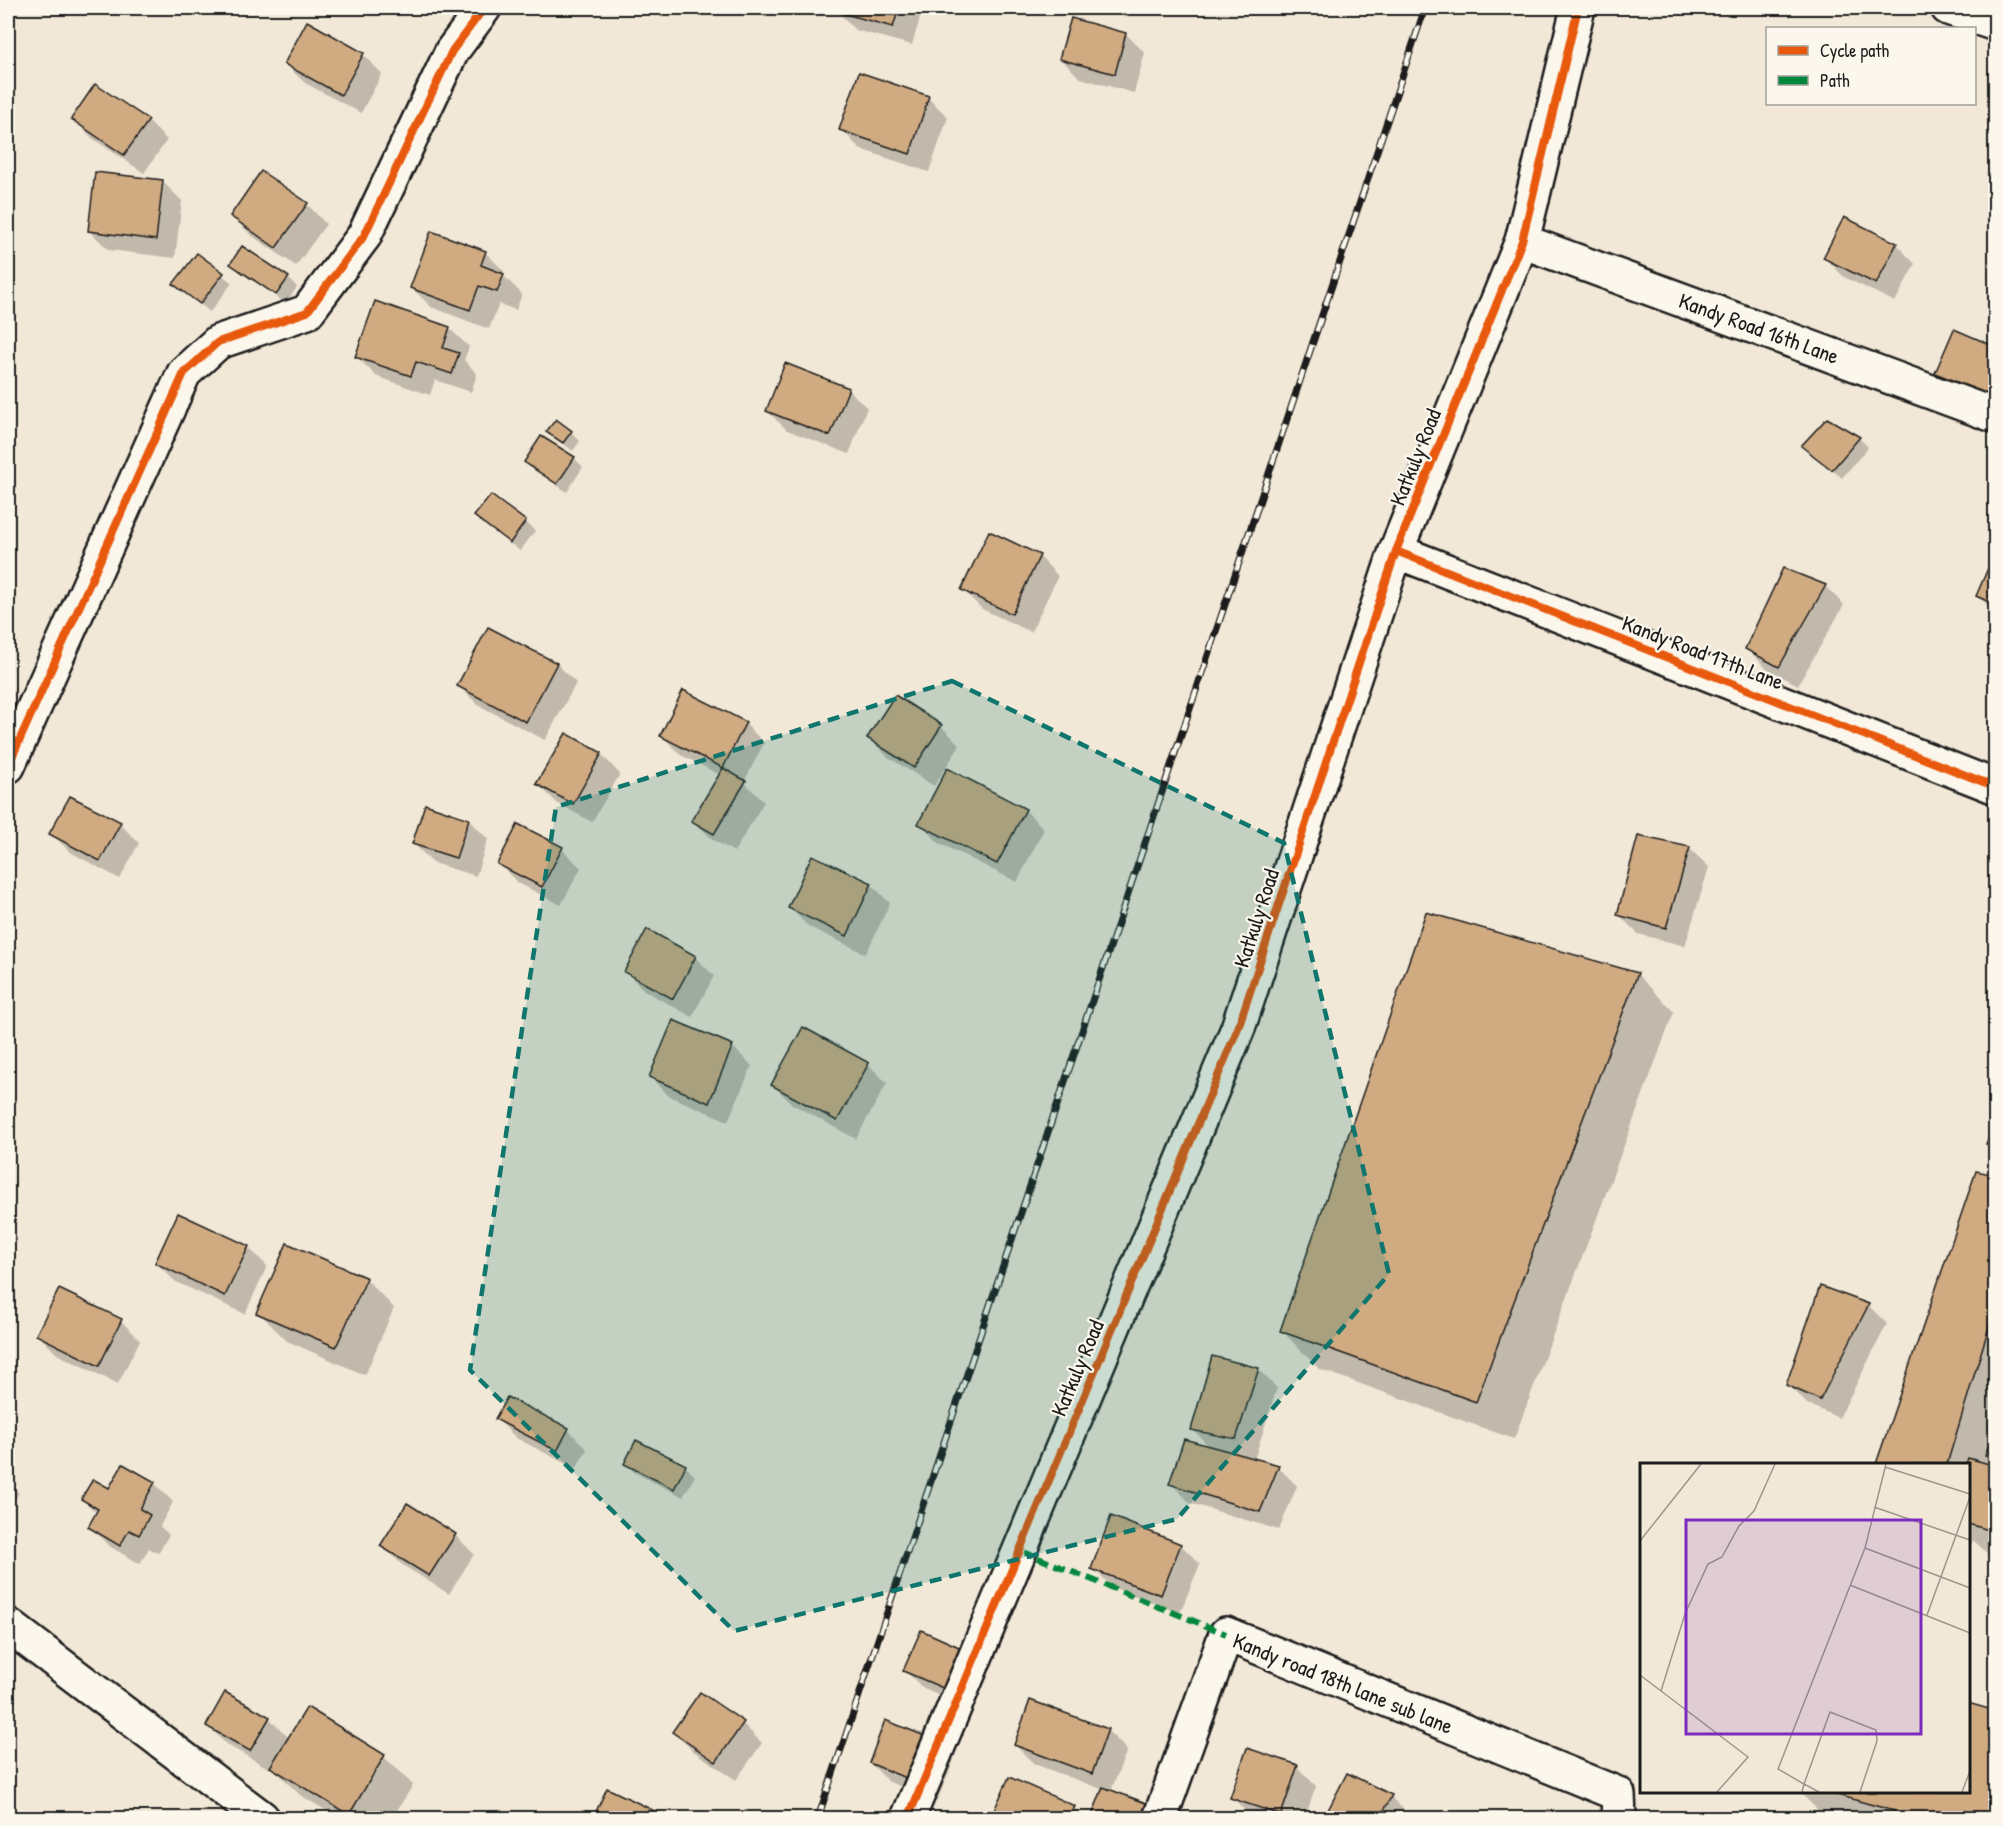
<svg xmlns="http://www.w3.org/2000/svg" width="2003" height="1826" font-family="'Patrick Hand',sans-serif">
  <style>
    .shadow { fill: #0003 }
    .building { fill: #d0ab82; stroke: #1c1c1c; stroke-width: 1.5 }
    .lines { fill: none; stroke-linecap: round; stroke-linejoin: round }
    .minor-casing { stroke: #1c1c1c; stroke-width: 38 }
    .minor { stroke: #fbf7ec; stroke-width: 33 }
    .rail-casing { stroke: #1c1c1c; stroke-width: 7 }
    .rail { stroke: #fbf7ec; stroke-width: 4.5; stroke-dasharray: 14; stroke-linecap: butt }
    .quiet { stroke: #00873e; stroke-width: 6; stroke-dasharray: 12 6; stroke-linecap: butt }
    .cycleway-casing { stroke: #fbf7ec; stroke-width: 11 }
    .cycleway { stroke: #e8590c; stroke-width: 8 }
    .marked { fill: #0f766e; fill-opacity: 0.2; stroke: #0f766e; stroke-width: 4.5; stroke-dasharray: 12 8; stroke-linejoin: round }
    .labels { text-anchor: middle; stroke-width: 4.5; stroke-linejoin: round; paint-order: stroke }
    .street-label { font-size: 22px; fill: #1c1c1c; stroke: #fbf7ec }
    .inset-road { fill: none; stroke: #9c968c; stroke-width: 1.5 }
    .view { fill: #7b2cbf; fill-opacity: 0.15; stroke: #7b2cbf; stroke-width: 3 }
    .inset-edge { fill: none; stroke: #1c1c1c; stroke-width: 3 }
  </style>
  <rect width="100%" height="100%" fill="#f2e8d7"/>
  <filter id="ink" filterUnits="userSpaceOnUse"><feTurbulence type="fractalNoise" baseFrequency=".0167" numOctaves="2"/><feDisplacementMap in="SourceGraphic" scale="12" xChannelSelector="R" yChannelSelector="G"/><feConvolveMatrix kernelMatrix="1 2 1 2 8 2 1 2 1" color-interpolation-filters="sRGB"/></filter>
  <g filter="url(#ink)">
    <g class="shadow">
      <polygon points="431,8 447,8 445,12"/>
      <polygon points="837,8 923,8 912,45 855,30 836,10"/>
      <polygon points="308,24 363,54 382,74 361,113 305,83 285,64"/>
      <polygon points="1126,34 1145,53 1134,93 1080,78 1061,59"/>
      <polygon points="928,98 948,117 929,172 860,149 841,129"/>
      <polygon points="73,118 148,121 167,140 144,173 92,138"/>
      <polygon points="163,182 182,201 175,258 109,250 89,231"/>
      <polygon points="307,204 326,224 296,266 251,235 232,216"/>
      <polygon points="1896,244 1915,264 1895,302 1844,277 1825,258"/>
      <polygon points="485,252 504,271 503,275 522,294 516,310 499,304 489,329 431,307 412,288"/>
      <polygon points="198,255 232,283 210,312 175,284"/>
      <polygon points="232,264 288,278 297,287 286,303 241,273"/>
      <polygon points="449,328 469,347 464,360 477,374 471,392 435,380 430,395 376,376 357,357"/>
      <polygon points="1996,349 1996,408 1956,392 1937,372"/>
      <polygon points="848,389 867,408 849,454 787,430 767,411"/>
      <polygon points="548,432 571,432 580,441 573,451"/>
      <polygon points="1859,438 1868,447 1842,478 1803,446"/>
      <polygon points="574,458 583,467 567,492 535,471 526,462"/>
      <polygon points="491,497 526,522 535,531 520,551 476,516"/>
      <polygon points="1039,556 1058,576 1031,632 982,609 963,590"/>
      <polygon points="1996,570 1996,609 1987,605 1978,595"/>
      <polygon points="1825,586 1844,605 1798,685 1766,668 1747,648"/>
      <polygon points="489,629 557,664 576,683 545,740 478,705 459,686"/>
      <polygon points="745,723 764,743 744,782 764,802 734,852 712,839 693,820 720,775 681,755 662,736"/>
      <polygon points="941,726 960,745 934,786 888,757 869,738"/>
      <polygon points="566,735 601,754 620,774 592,822 557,803 538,784"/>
      <polygon points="71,798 120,824 139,843 120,879 70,852 51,833"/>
      <polygon points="1025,810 1044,829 1017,882 939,843 920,823"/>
      <polygon points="469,820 488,839 476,876 433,863 414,844"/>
      <polygon points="1689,848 1709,867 1685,946 1638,934 1619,915"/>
      <polygon points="562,849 581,868 561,905 518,883 499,864"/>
      <polygon points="871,884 890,903 866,954 809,927 790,908"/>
      <polygon points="695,957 714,976 692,1017 645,991 626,972"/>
      <polygon points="1637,974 1674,1012 1514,1439 1319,1369 1282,1331"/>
      <polygon points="674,1022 733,1047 752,1066 728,1121 669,1096 650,1077"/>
      <polygon points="868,1064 887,1083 856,1139 792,1104 773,1085"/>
      <polygon points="1977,1173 1996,1177 1996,1558 1989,1555 1973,1540 1968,1555 1968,1464 1877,1464"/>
      <polygon points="248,1247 267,1266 245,1314 176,1282 156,1263"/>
      <polygon points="366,1279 394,1308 365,1375 287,1341 258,1312"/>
      <polygon points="1821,1288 1868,1305 1887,1324 1839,1418 1807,1404 1788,1384"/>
      <polygon points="121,1321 140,1340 118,1384 57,1354 38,1335"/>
      <polygon points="1258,1369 1277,1388 1254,1460 1278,1467 1297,1486 1279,1530 1190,1503 1171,1483 1211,1448 1192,1429"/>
      <polygon points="497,1419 568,1430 587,1449 576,1469 516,1438"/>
      <polygon points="637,1442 685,1466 695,1476 683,1497 635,1473 626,1464"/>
      <polygon points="124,1466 154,1483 173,1502 160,1526 169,1535 158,1553 149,1548 140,1564 109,1546 90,1527 97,1514 83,1499 109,1490"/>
      <polygon points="8,1482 19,1493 8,1510"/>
      <polygon points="455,1535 474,1554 449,1594 401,1564 382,1545"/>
      <polygon points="1181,1545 1200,1564 1180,1613 1112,1587 1093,1568"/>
      <polygon points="921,1632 969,1709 924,1689 904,1670"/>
      <polygon points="700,1694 743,1724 762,1743 736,1780 693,1751 674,1732"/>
      <polygon points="1031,1702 1108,1731 1127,1750 1111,1791 1163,1818 1093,1818 1104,1790 1034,1764 1015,1745"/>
      <polygon points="307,1710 384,1757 413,1785 392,1818 339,1818 300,1795 271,1766 270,1769 227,1745 208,1726 269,1718 289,1738"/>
      <polygon points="1996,1713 1996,1818 1831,1818 1824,1816 1799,1792 1968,1792"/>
      <polygon points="935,1741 954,1760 937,1801 889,1782 870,1763"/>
      <polygon points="1297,1767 1316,1786 1305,1818 1256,1818 1251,1817 1232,1797"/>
      <polygon points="1348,1775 1391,1797 1410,1816 1408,1818 1326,1818"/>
      <polygon points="608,1790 666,1818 594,1818"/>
      <polygon points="1074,1807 1085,1818 998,1818 994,1814"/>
    </g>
    <g class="building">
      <polygon points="835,8 899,8 893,27 834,11"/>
      <polygon points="1071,18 1126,33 1115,74 1059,59"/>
      <polygon points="307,21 364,53 341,95 284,64"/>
      <polygon points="859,72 929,96 910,154 839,130"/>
      <polygon points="95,84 149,120 124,155 71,119"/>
      <polygon points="261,171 308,203 276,248 230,216"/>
      <polygon points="95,172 163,180 156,240 88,231"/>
      <polygon points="1844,217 1897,243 1876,284 1823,258"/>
      <polygon points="431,231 486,251 481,265 504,274 497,292 479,286 470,310 410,288"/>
      <polygon points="242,246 289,277 276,295 230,264"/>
      <polygon points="197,253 224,273 200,304 173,284"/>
      <polygon points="375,301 450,327 443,348 459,353 452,374 416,362 411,376 355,357"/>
      <polygon points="1954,329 1996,347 1996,398 1935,373"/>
      <polygon points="785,363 849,388 830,436 766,411"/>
      <polygon points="1827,418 1860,437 1832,470 1801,446"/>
      <polygon points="556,419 572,431 563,443 546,432"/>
      <polygon points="541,436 575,457 557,484 524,462"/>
      <polygon points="491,495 526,521 510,543 474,516"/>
      <polygon points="989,531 1040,555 1012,614 961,590"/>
      <polygon points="1989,566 1996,568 1996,605 1976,596"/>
      <polygon points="1783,568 1826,585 1779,667 1745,649"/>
      <polygon points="488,627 557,663 526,722 457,686"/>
      <polygon points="683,690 746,722 723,768 660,736"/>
      <polygon points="895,695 942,725 914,768 867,738"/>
      <polygon points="566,733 602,753 573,804 536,784"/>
      <polygon points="723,768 746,781 714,834 691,821"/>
      <polygon points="947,768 1026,809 997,864 918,824"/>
      <polygon points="70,796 121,822 100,861 49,834"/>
      <polygon points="425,804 469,819 456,858 412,844"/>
      <polygon points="518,824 563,847 542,887 497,864"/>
      <polygon points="1638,836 1690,847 1666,928 1617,915"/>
      <polygon points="812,855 872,883 847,936 788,908"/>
      <polygon points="1426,912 1638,973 1476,1402 1280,1331"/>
      <polygon points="647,929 696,956 673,999 624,972"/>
      <polygon points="673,1020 733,1045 709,1103 649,1077"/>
      <polygon points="803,1027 869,1063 837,1121 771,1085"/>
      <polygon points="1996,1120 1996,1147 1986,1144"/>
      <polygon points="1976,1171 1996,1175 1996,1304 1947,1464 1876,1464"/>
      <polygon points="178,1213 249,1246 225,1296 155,1263"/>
      <polygon points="287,1243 367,1278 336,1347 256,1313"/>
      <polygon points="1820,1286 1869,1304 1820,1400 1786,1385"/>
      <polygon points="59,1289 122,1319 99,1366 36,1335"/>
      <polygon points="1212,1356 1259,1368 1236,1439 1191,1430"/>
      <polygon points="507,1397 569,1428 557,1451 495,1419"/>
      <polygon points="1996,1425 1996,1459 1985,1455"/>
      <polygon points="1184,1439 1279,1465 1260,1512 1169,1484"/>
      <polygon points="636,1440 686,1465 674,1489 624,1464"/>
      <polygon points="1968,1458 1996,1466 1996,1532 1968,1524 1968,1464 1966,1464"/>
      <polygon points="123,1464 155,1482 140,1509 150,1515 139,1535 129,1530 120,1546 88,1527 98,1509 81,1499 93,1479 109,1488"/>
      <polygon points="407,1503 456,1534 429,1576 380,1546"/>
      <polygon points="1111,1516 1181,1544 1161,1595 1091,1569"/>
      <polygon points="921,1630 968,1651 950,1691 903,1671"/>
      <polygon points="225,1692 270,1717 250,1751 206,1726"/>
      <polygon points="700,1692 744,1722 716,1762 672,1732"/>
      <polygon points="1030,1700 1108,1729 1092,1774 1014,1745"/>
      <polygon points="1968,1703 1996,1711 1996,1818 1919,1818 1827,1792 1968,1792"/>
      <polygon points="307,1707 385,1755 349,1815 270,1767"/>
      <polygon points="885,1720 935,1740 918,1783 869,1763"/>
      <polygon points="1247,1748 1298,1765 1281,1815 1230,1798"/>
      <polygon points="1347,1773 1392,1795 1380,1818 1324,1818"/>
      <polygon points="1009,1777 1075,1806 1069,1818 1001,1818 992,1815"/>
      <polygon points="1103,1787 1154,1806 1149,1818 1091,1818"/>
      <polygon points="607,1788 669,1818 593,1818"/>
    </g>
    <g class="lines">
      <defs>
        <g id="minor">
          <polyline points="1948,8 1996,24"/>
          <polyline points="1522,241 1996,416"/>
          <polyline points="1396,551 1996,787"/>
          <polyline points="8,766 184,373 218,342 307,312 364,236 452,51 484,8"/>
          <polyline points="8,1625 262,1818"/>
          <polyline points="908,1818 1238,1028 1396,551 1522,241 1578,8"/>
          <polyline points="1160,1818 1226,1634 1618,1794 1619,1818"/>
        </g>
      </defs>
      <use href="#minor" class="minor-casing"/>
      <use href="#minor" class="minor"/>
      <defs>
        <polyline id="rail" points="818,1818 1425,8"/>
      </defs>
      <use href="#rail" class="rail-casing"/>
      <use href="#rail" class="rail"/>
      <polyline class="quiet" points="1021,1551 1226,1634"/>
      <defs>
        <g id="cycleway">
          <polyline points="1396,551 1996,787"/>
          <polyline points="8,766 184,373 218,342 307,312 364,236 452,51 484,8"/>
          <polyline points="908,1818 1238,1028 1396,551 1522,241 1578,8"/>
        </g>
      </defs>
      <use href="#cycleway" class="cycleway-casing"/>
      <use href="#cycleway" class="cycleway"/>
    </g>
  </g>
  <path class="marked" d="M952,681L1284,843L1389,1274L1177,1519L734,1631L470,1370L556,807Z"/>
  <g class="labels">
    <g class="street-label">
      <text transform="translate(1759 328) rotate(20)" y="8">Kandy Road 16th Lane</text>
      <text transform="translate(1415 457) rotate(-68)" y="8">Katkuly Road</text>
      <text transform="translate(1703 652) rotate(21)" y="8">Kandy Road 17th Lane</text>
      <text transform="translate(1256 918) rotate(-72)" y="8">Katkuly Road</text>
      <text transform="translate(1077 1368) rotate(-67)" y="8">Katkuly Road</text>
      <text transform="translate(1343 1683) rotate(22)" y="8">Kandy road 18th lane sub lane</text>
    </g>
  </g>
  <g transform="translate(1640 1463)">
    <rect width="330" height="330" fill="#f2e8d7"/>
    <path class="inset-road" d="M245,4L330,31M234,44L330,77M0,78L61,1M225,85L330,125M210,122L330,170M287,152L330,34M0,212L108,294L77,329M21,228L45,151L68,101L82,94L99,63L114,48L135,1M162,329L164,321L138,306L225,85L246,1M179,329L164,321L190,249L236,267L237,278L220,329M322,329L330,308"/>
    <path class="view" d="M46,57H281V271H46Z"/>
    <rect width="330" height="330" class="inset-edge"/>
  </g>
  <rect width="2003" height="1826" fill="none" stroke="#fbf7ec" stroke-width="30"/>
  <rect x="15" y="15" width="1973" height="1796" fill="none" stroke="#1c1c1c" stroke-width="2" filter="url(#ink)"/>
  <rect x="1766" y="27" width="210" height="78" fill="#fbf7ec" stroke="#a29f99" stroke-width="1.5"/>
  <rect x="1778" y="46" width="30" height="9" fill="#e8590c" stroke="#a29f99" stroke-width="1.5"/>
  <text x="1820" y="57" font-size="18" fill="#1c1c1c">Cycle path</text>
  <rect x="1778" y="76" width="30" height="9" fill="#00873e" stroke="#a29f99" stroke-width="1.5"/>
  <text x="1820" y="87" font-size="18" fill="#1c1c1c">Path</text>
</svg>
